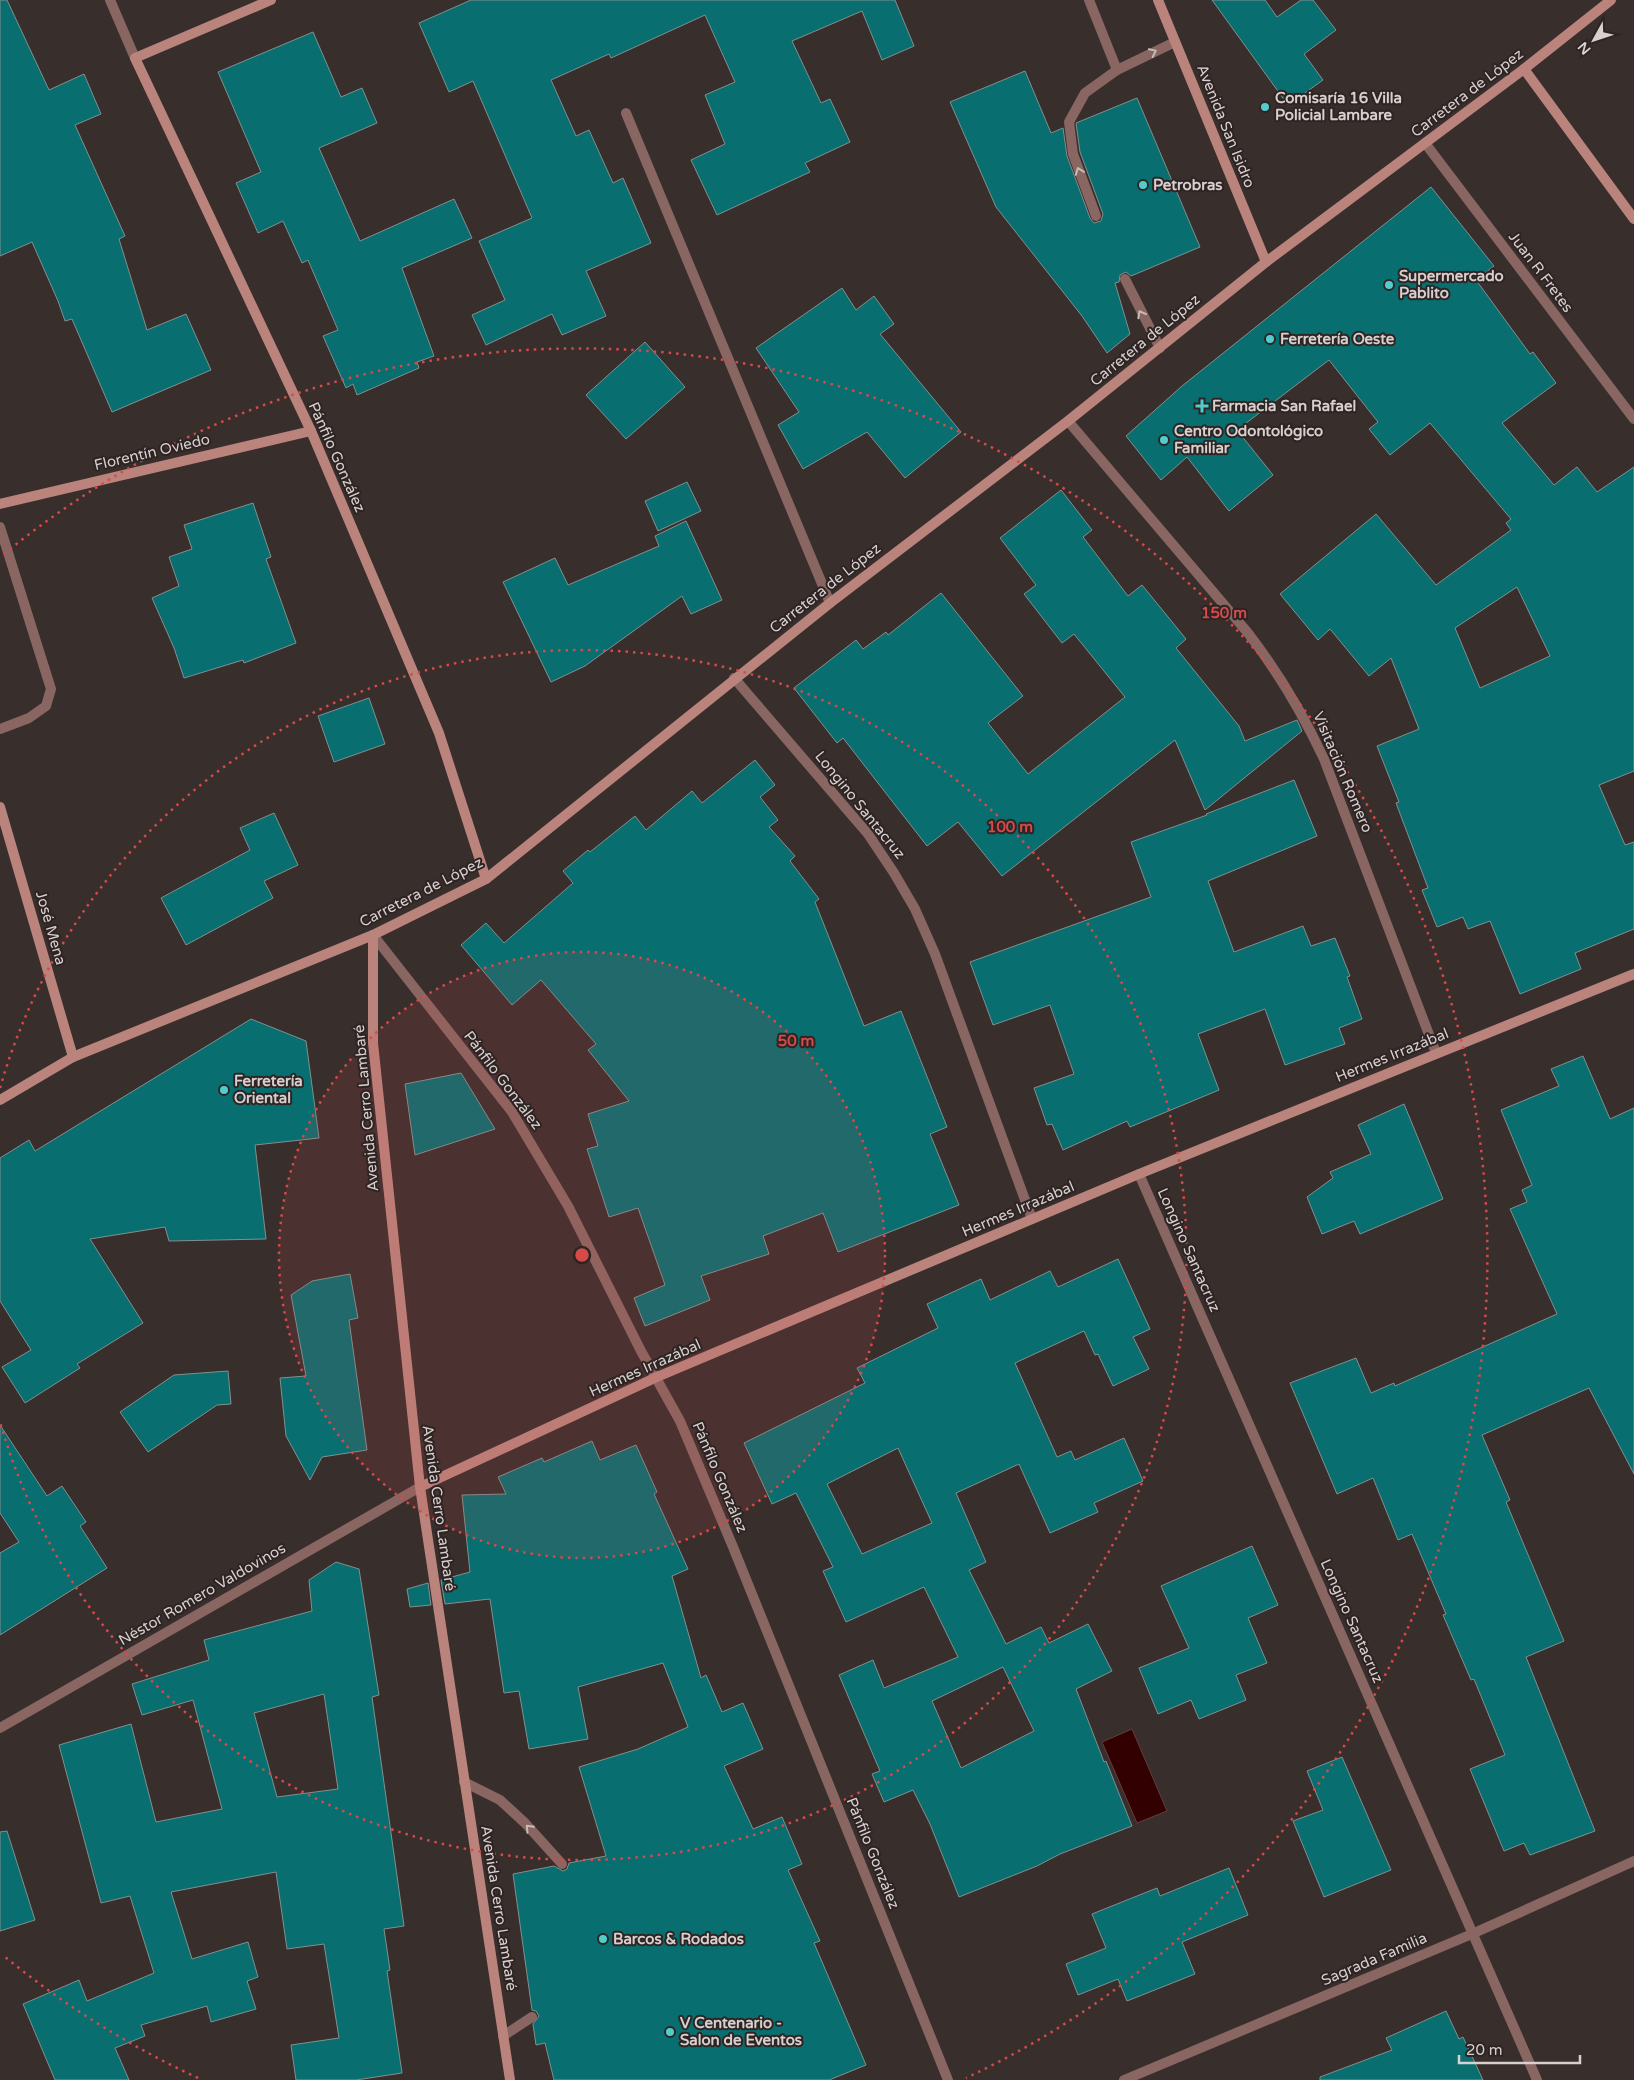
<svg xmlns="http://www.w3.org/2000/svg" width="1634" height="2080" font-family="'Varela Round',sans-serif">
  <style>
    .water { fill: #320001; stroke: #643e3f }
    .building { fill: #086e6f; stroke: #82908f; fill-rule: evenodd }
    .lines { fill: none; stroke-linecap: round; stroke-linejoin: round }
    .lane { stroke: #896662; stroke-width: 10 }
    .street { stroke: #896662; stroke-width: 10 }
    .secondary { stroke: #ba837c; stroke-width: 10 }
    .oneway { stroke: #c7bbb9 }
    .ring { fill: none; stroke: #d64a49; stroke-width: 2.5; stroke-dasharray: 2.5 5 }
    .poi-dot { fill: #52cdce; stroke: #2e2423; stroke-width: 2 }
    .labels { text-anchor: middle; stroke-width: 4; stroke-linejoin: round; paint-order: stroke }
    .street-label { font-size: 15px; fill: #d7d0cf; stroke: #2e2423 }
    .poi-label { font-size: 15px; font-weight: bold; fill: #d7d0cf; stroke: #2e2423; text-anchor: start }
    .centre { fill: #d64a49; stroke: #2e2423; stroke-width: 2.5 }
    .ring-label { font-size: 15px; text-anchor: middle; font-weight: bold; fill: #d64a49; stroke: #2e2423; stroke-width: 4; stroke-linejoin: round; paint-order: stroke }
  </style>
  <rect width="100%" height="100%" fill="#382e2c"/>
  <polygon class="water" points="1132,1729 1167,1811 1137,1823 1102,1742"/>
  <g class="building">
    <polygon points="0,0 7,0 49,90 84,74 101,114 75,125 125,236 119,239 147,330 186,314 211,370 112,412 72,319 65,321 58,301 32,242 0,256"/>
    <polygon points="471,0 895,0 914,46 882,60 862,11 792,41 821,103 830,99 850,142 805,163 810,172 717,215 691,160 725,144 705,95 735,82 705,15 611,58 609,54 551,80 576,136 589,130 613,183 623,178 651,243 586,271 606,316 562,335 552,314 486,345 472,315 505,300 479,241 532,218 473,81 449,92 419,23"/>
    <polygon points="1212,0 1265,0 1277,17 1301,0 1313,0 1336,30 1304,54 1323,80 1288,105"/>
    <polygon points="313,32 341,97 362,88 377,123 319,148 360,241 454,199 472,238 402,268 434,356 417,362 419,368 357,395 353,384 346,388 323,336 338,330 308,260 302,263 283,221 258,233 236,183 261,172 218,72"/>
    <polygon points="1025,71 1051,133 1063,128 1067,156 1090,218 1094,223 1101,221 1103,214 1080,152 1076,123 1137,98 1200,247 1131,276 1126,272 1120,275 1119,282 1115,283 1130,334 1107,353 1082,316 996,207 950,102"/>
    <path d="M1431,187L1494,266L1476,280L1530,354L1533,352L1556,383L1502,423L1554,485L1577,467L1597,492L1634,467V771L1599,785L1625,845L1634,842V929L1575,953L1581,969L1520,994L1490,921L1468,929L1463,917L1437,927L1422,890L1428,888L1396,803L1399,802L1377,746L1419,729L1391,658L1369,676L1330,629L1318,640L1280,594L1376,514L1436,585L1511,530L1506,523L1511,519L1430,423L1390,455L1369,429L1378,422L1329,360L1237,430L1273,475L1229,511L1187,457L1161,480L1126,436L1182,386ZM1517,587L1550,656L1480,688L1455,628Z"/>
    <polygon points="842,288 856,310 874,296 894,324 880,334 961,432 905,478 867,432 803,469 778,425 799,412 756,348"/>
    <polygon points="645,342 685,387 626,439 586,395"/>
    <polygon points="687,482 701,511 658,531 645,501"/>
    <polygon points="1061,490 1092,530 1083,537 1128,596 1142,585 1186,639 1176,648 1239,726 1245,741 1297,720 1302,731 1205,810 1175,740 1002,876 958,822 927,846 843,738 837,743 794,688 856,640 863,649 886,632 888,635 941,593 1023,696 988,723 1028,774 1125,697 1074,634 1062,643 1024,594 1036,585 1000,538"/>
    <polygon points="253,503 271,557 266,559 296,643 244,663 243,660 184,678 174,648 152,598 179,586 169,557 192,549 184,525"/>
    <polygon points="686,521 722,600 691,614 682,596 585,666 551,682 503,582 555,558 568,585 659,546 655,536"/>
    <polygon points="369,698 385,744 334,762 318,716"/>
    <polygon points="755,760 775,785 760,797 778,820 769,827 795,856 790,861 819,899 815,902 864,1026 901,1011 947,1127 930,1134 959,1205 838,1252 823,1213 763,1236 769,1254 701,1276 710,1300 645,1326 634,1298 665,1285 638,1208 609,1217 587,1149 598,1146 588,1114 629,1101 588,1050 596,1044 541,980 512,1005 461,945 486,923 504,943 573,883 563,871 588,850 590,852 635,816 646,830 692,791 702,803"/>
    <polygon points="1294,780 1317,836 1208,881 1234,952 1303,926 1311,946 1335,938 1350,976 1347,977 1362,1019 1339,1028 1345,1044 1285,1065 1265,1009 1198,1034 1219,1090 1130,1127 1127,1121 1063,1150 1052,1124 1047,1125 1034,1088 1074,1074 1050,1005 993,1025 970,962 1151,897 1131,842 1207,815 1206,814"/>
    <polygon points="274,813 298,865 264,881 273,898 186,945 161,898 250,850 240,828"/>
    <polygon points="251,1019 306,1041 319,1138 255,1145 266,1239 169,1241 165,1227 90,1239 143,1323 77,1364 80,1368 25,1403 2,1367 31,1350 0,1301 0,1158 29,1140 35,1151"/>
    <polygon points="1583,1056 1610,1119 1634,1108 1634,1474 1589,1388 1482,1435 1510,1500 1506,1502 1564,1641 1526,1657 1595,1831 1530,1855 1524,1843 1504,1851 1470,1769 1505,1755 1474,1679 1471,1680 1443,1615 1446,1614 1412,1534 1398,1540 1373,1478 1337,1494 1290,1383 1356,1358 1371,1393 1394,1383 1395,1386 1557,1314 1510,1209 1527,1202 1522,1190 1532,1185 1501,1110 1559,1086 1551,1069"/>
    <polygon points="461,1073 495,1129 415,1155 405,1084"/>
    <polygon points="1404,1104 1443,1199 1360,1234 1354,1221 1322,1234 1307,1197 1333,1178 1330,1172 1371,1154 1358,1125"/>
    <path d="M1118,1259L1150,1329L1133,1337L1149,1369L1113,1386L1098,1354L1095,1355L1084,1331L1015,1363L1057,1457L1071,1451L1075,1460L1124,1438L1143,1481L1094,1503L1098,1512L1050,1533L1019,1464L956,1493L986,1562L969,1570L1006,1644L1041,1627L1049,1643L1088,1624L1112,1671L1076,1689L1104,1762L1106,1761L1132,1826L1060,1854L1037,1866L959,1897L930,1824L913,1790L884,1802L872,1774L880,1771L839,1675L873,1660L884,1688L958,1657L924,1587L846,1622L823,1571L833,1567L796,1493L772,1504L744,1443L865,1383L857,1368L938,1328L927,1304L981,1279L990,1300L1050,1271L1058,1287ZM898,1448L932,1523L862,1554L827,1484ZM1003,1667L1034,1731L961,1768L932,1701Z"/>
    <polygon points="350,1274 358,1318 349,1320 367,1450 322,1457 310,1480 286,1436 280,1378 306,1376 291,1295 312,1281"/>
    <polygon points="228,1371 231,1404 217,1405 148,1452 120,1412 174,1375"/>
    <polygon points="0,1425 47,1496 62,1486 86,1522 80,1526 107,1568 0,1635 0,1553 19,1542 0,1513"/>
    <polygon points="592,1441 600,1460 636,1445 657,1492 654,1494 688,1569 672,1576 701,1678 706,1675 722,1712 743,1703 763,1749 724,1766 753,1829 782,1817 802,1864 788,1870 820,1941 814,1943 866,2065 829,2080 554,2080 545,2043 536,2045 533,2024 539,2016 536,2011 532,2010 513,1874 554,1866 563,1871 567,1869 569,1863 606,1856 579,1767 638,1749 688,1727 663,1663 578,1687 588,1739 529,1749 519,1691 504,1693 490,1599 445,1604 441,1580 470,1572 462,1495 506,1494 498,1477 542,1458 544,1462"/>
    <polygon points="1252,1546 1278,1605 1248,1618 1267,1663 1236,1675 1246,1700 1199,1719 1191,1700 1158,1714 1139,1668 1189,1648 1161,1586"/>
    <path d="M336,1562L359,1569L379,1695L372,1697L404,1926L384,1929L390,1970L387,1971L402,2073L356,2080H296L291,2045L339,2038L324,1944L287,1949L276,1872L171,1892L192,1959L248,1942L258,1977L247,1981L256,2009L211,2022L207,2006L141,2025L145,2036L115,2048L129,2080H55L23,2004L79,1980L87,2001L154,1973L130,1896L101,1903L59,1745L131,1724L156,1822L222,1809L193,1700L142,1715L132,1684L209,1660L204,1640L312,1611L309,1580ZM324,1694L338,1789L277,1797L254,1713Z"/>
    <polygon points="428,1583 431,1605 410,1607 407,1589"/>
    <polygon points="1342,1757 1391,1870 1324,1897 1293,1821 1323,1810 1307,1771"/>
    <polygon points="7,1831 35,1920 0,1931 0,1832"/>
    <polygon points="1229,1868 1248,1915 1182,1942 1195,1974 1127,2001 1118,1979 1078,1995 1066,1964 1106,1948 1092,1914 1157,1888 1160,1896"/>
    <polygon points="1446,2011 1459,2039 1463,2037 1483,2080 1320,2080 1320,2077 1392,2050 1386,2038"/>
  </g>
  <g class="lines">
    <g class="lane">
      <polyline points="1089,0 1117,70"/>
      <polyline points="1096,216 1073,154 1069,122 1085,93 1117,70 1175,42"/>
      <polyline points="1125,279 1160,348"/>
      <polyline points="0,527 51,689 46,706 29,718 0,729"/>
      <polyline points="464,1782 500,1800 525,1823 562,1864"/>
      <polyline points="503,2036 532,2017"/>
    </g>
    <g class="street">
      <polyline points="110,0 135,58"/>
      <polyline points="626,113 830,603"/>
      <polyline points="1425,143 1634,419"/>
      <path d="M1068,421L1248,633C1278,672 1303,714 1324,759L1436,1053"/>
      <polyline points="734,678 868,834 894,873 915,909 935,954 1032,1219"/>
      <polyline points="373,935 512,1112 568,1206 641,1351 680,1421 733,1547 948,2080"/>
      <polyline points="1139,1174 1537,2080"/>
      <polyline points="0,1728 420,1487"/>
      <polyline points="1124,2080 1472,1934 1634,1861"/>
    </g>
    <g class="secondary">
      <polyline points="271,0 135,58 311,431 439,733 486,879"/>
      <polyline points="1158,0 1266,262"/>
      <polyline points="1524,69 1634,219"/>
      <polyline points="0,504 311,431"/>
      <polyline points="0,807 73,1057"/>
      <polyline points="373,935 373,1043 420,1487 510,2080"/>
      <polyline points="0,1100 73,1057 373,935 486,879 830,603 1068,421 1266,262 1524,69 1611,0"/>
      <polyline points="420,1487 657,1377 1139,1174 1634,974"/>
    </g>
  </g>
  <defs><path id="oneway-chevron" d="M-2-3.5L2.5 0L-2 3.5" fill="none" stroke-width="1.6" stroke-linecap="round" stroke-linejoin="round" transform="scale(1.25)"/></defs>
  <g class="oneway">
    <use href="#oneway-chevron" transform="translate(1153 52) rotate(-26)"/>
    <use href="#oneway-chevron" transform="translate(1079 171) rotate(-110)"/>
    <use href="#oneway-chevron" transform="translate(1141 314) rotate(-118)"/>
    <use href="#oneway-chevron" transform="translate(529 1828) rotate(-133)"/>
  </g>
  <circle cx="582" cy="1255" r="303" fill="#d64a49" fill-opacity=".12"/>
  <g class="ring">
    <circle cx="582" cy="1255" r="303"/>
    <path d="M0 1088A605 605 0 1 1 0 1422"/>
    <path d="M198 2078A908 908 0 0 1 4 1956M4 554A908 908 0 1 1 966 2078"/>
  </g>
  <g class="poi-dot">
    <circle cx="1265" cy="107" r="5"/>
    <circle cx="1143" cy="185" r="5"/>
    <circle cx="1389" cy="285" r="5"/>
    <circle cx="1270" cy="339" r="5"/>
    <path d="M1199.5 398.5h5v5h5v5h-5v5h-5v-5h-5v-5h5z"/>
    <circle cx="1164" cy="440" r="5"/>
    <circle cx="224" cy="1090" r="5"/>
    <circle cx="603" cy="1939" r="5"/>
    <circle cx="670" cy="2032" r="5"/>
  </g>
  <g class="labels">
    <g class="street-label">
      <text transform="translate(1467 93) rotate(-37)" y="5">Carretera de López</text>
      <text transform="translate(1226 126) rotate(68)" y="5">Avenida San Isidro</text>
      <text transform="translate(1541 272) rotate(53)" y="5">Juan R Fretes</text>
      <text transform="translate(1145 340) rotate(-39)" y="5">Carretera de López</text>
      <text transform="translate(152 452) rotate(-13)" y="5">Florentín Oviedo</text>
      <text transform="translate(337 457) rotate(66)" y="5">Pánfilo González</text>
      <text transform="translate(825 588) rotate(-38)" y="5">Carretera de López</text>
      <text transform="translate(1343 772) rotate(67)" y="5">Visitación Romero</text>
      <text transform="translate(860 805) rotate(51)" y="5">Longino Santacruz</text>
      <text transform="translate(421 892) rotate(-27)" y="5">Carretera de López</text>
      <text transform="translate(51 928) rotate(74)" y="5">José Mena</text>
      <text transform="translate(1392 1055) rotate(-22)" y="5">Hermes Irrazábal</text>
      <text transform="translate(503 1080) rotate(53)" y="5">Pánfilo González</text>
      <text transform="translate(366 1108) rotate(-95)" y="5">Avenida Cerro Lambaré</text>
      <text transform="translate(1018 1209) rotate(-23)" y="5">Hermes Irrazábal</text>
      <text transform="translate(1189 1250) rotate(66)" y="5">Longino Santacruz</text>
      <text transform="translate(645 1368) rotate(-24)" y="5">Hermes Irrazábal</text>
      <text transform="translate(720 1477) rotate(67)" y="5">Pánfilo González</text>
      <text transform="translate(439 1508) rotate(82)" y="5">Avenida Cerro Lambaré</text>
      <text transform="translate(202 1594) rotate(-30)" y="5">Néstor Romero Valdovinos</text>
      <text transform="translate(1352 1621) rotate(66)" y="5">Longino Santacruz</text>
      <text transform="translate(873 1853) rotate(68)" y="5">Pánfilo González</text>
      <text transform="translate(499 1908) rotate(81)" y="5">Avenida Cerro Lambaré</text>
      <text transform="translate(1374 1959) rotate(-23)" y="5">Sagrada Familia</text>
    </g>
    <g class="poi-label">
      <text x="1275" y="103">Comisaría 16 Villa<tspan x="1275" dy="17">Policial Lambare</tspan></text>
      <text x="1153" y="190">Petrobras</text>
      <text x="1399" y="281">Supermercado<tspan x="1399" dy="17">Pablito</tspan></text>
      <text x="1280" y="344">Ferretería Oeste</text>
      <text x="1212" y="411">Farmacia San Rafael</text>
      <text x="1174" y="436">Centro Odontológico<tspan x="1174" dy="17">Familiar</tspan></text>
      <text x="234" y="1086">Ferretería<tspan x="234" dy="17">Oriental</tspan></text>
      <text x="613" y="1944">Barcos &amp; Rodados</text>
      <text x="680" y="2028">V Centenario -<tspan x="680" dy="17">Salon de Eventos</tspan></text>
    </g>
  </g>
  <circle cx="582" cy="1255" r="8" class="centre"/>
  <g class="ring-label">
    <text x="1224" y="618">150 m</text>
    <text x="1010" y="832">100 m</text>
    <text x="796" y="1046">50 m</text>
  </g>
  <g transform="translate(1594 40) rotate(230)" stroke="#2e2423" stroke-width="4" paint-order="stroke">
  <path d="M0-4L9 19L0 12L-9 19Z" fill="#d7d0cf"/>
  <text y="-8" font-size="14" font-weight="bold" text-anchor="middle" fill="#d7d0cf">N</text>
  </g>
  <path d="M1459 2055v8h121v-8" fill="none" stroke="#d7d0cf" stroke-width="2.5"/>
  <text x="1466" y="2055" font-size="15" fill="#d7d0cf" stroke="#2e2423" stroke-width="4" paint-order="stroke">20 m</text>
</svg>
